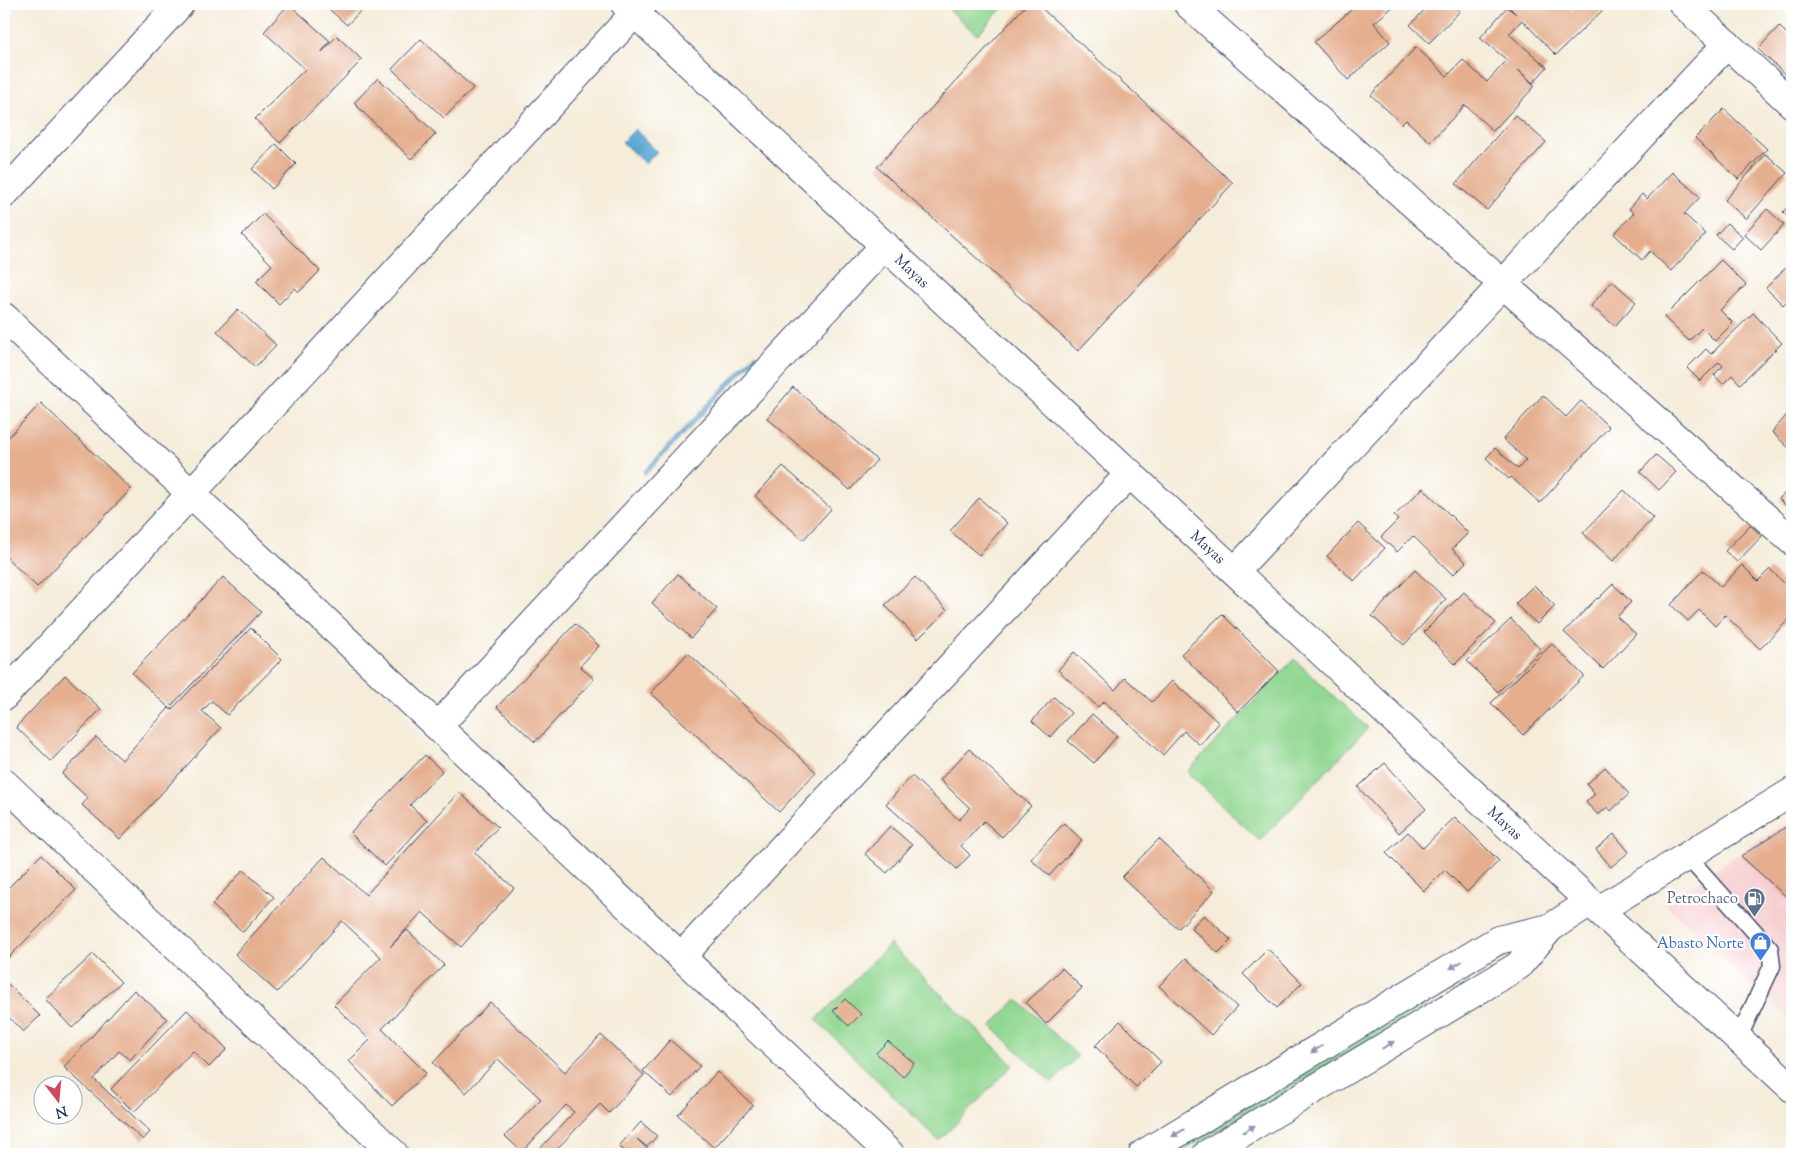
<svg xmlns="http://www.w3.org/2000/svg" width="1796" height="1158" font-family="'Sorts Mill Goudy',serif">
  <style>
    .built { fill: #f7cfd1 }
    .green { fill: #91d791; stroke: #568378 }
    .water { fill: #54a4cf; stroke: #386a96 }
    .building { fill: #e5af8f }
    .lines { fill: none; stroke-linecap: round; stroke-linejoin: round }
    .lane-casing { stroke: #3c4b70; stroke-width: 19 }
    .street-casing { stroke: #3c4b70; stroke-width: 30 }
    .secondary-casing { stroke: #3c4b70; stroke-width: 30 }
    .lane { stroke: #fff; stroke-width: 16 }
    .street { stroke: #fff; stroke-width: 28 }
    .secondary { stroke: #fff; stroke-width: 28 }
    .oneway { fill: #8d97ae }
    .labels { text-anchor: middle; stroke-width: 4.5; stroke-linejoin: round; paint-order: stroke }
    .street-label { font-size: 15px; fill: #1b2f5e; stroke: #fff }
    .service-label { font-size: 15px; fill: #4e5e75; stroke: #fff; text-anchor: end }
    .shop-label { font-size: 15px; fill: #366cbe; stroke: #fff; text-anchor: end }
  </style>
  <rect width="100%" height="100%" fill="#fff"/>
  <filter id="ink" filterUnits="userSpaceOnUse"><feTurbulence type="fractalNoise" baseFrequency=".02" numOctaves="2"/><feDisplacementMap in="SourceGraphic" scale="10" xChannelSelector="R" yChannelSelector="G"/><feConvolveMatrix kernelMatrix="1 2 1 2 8 2 1 2 1" color-interpolation-filters="sRGB"/></filter>
  <filter id="wash" filterUnits="userSpaceOnUse"><feTurbulence type="fractalNoise" baseFrequency=".0096" numOctaves="4" result="noise"/><feDisplacementMap in="SourceGraphic" scale="20" xChannelSelector="R" yChannelSelector="G"/><feGaussianBlur stdDeviation="1.12" result="paint"/><feColorMatrix in="noise" values="0 0 0 0 0 0 0 0 0 0 0 0 0 0 0 0 0 1.4 0 .05"/><feComposite in="paint" operator="in"/></filter>
  <g filter="url(#wash)">
    <rect width="100%" height="100%" fill="#f5ecd9"/>
    <polygon class="built" points="1792,819 1792,1022 1664,903"/>
    <g class="green">
      <polygon points="943,4 1006,4 977,35"/>
      <polygon points="1294,659 1368,728 1260,841 1187,772"/>
      <polygon points="890,944 1013,1065 939,1141 816,1020"/>
      <polygon points="1513,946 1517,951 1179,1154 1168,1154"/>
      <polygon points="1017,999 1078,1056 1052,1083 991,1026"/>
    </g>
    <g class="water">
      <polygon points="635,129 657,152 645,164 622,142"/>
      <polygon points="755,354 758,356 645,475 643,472"/>
    </g>
    <g id="blocks">
      <g class="building">
        <polygon points="289,4 330,41 321,53 337,36 362,60 280,143 255,119 305,69 264,32"/>
        <polygon points="323,4 367,4 347,25"/>
        <polygon points="1027,4 1037,4 1233,183 1078,351 877,167"/>
        <polygon points="1358,4 1396,4 1374,23 1390,42 1348,80 1314,42"/>
        <polygon points="1430,4 1452,4 1460,11 1429,43 1410,25"/>
        <polygon points="1509,4 1566,4 1573,11 1581,4 1605,4 1607,6 1556,55 1522,20 1509,34 1547,67 1533,83 1518,70 1535,86 1493,131 1465,105 1430,142 1406,120 1402,124 1371,95 1416,47 1447,76 1463,60 1487,82 1507,60 1480,38 1507,7 1516,14 1507,5"/>
        <polygon points="1779,26 1792,39 1792,81 1758,49"/>
        <polygon points="421,39 473,88 444,118 392,69"/>
        <polygon points="378,78 436,134 411,159 354,103"/>
        <polygon points="1724,109 1767,149 1738,179 1695,138"/>
        <polygon points="1515,115 1546,142 1487,210 1456,184"/>
        <polygon points="276,144 296,164 272,189 252,169"/>
        <polygon points="1766,154 1787,173 1746,219 1725,200"/>
        <polygon points="1672,172 1700,197 1684,214 1706,234 1671,271 1650,251 1642,260 1614,234 1634,213 1629,209 1642,194 1647,199"/>
        <polygon points="1792,202 1792,221 1783,212"/>
        <polygon points="1767,209 1784,225 1761,250 1744,234"/>
        <polygon points="263,214 320,271 299,292 295,288 279,304 256,281 272,265 242,235"/>
        <polygon points="1727,223 1743,237 1732,249 1716,235"/>
        <polygon points="1721,260 1746,285 1720,310 1733,323 1715,341 1702,328 1689,341 1664,317"/>
        <polygon points="1792,261 1792,295 1783,305 1766,288"/>
        <polygon points="1612,281 1636,302 1615,326 1591,306"/>
        <polygon points="238,309 276,345 255,367 217,331"/>
        <polygon points="1753,313 1782,343 1740,384 1732,375 1723,384 1714,375 1723,366 1719,362 1700,381 1687,368 1706,349 1711,354"/>
        <polygon points="793,387 877,460 850,490 767,418"/>
        <polygon points="1543,395 1566,417 1581,401 1609,427 1540,503 1511,477 1509,479 1486,458 1495,448 1518,469 1526,460 1503,439"/>
        <polygon points="41,403 131,489 37,587 4,555 4,442"/>
        <polygon points="1792,409 1792,451 1772,432"/>
        <polygon points="1656,455 1676,472 1659,490 1640,472"/>
        <polygon points="783,466 831,509 803,540 755,496"/>
        <polygon points="1792,486 1792,510 1791,511 1779,499"/>
        <polygon points="1423,488 1468,533 1452,549 1466,562 1453,575 1413,536 1397,552 1381,537 1398,520 1394,516"/>
        <polygon points="1624,490 1653,518 1613,561 1583,533"/>
        <polygon points="979,498 1007,523 979,555 950,531"/>
        <polygon points="1358,523 1385,548 1354,581 1327,556"/>
        <polygon points="1750,525 1762,536 1737,562 1725,551"/>
        <polygon points="1742,565 1758,581 1770,569 1792,591 1792,616 1760,649 1725,615 1715,626 1699,610 1688,621 1671,605 1703,570 1721,587"/>
        <polygon points="1415,570 1446,599 1404,645 1372,616"/>
        <polygon points="678,574 717,609 691,638 652,603"/>
        <polygon points="223,577 261,612 169,708 132,673"/>
        <polygon points="915,577 947,610 918,639 885,605"/>
        <polygon points="1613,584 1631,602 1617,617 1636,634 1603,669 1564,632 1597,598 1598,599"/>
        <polygon points="1534,585 1555,606 1537,624 1515,604"/>
        <polygon points="1464,592 1496,623 1455,664 1424,632"/>
        <polygon points="1222,614 1279,671 1238,712 1181,654"/>
        <polygon points="1511,619 1541,650 1498,692 1467,661"/>
        <polygon points="575,624 599,646 580,666 594,679 535,742 497,707"/>
        <polygon points="251,628 282,659 227,715 212,701 202,711 221,728 120,839 82,805 88,798 62,774 96,737 122,760 169,708 171,710"/>
        <polygon points="1552,644 1584,676 1523,735 1491,703"/>
        <polygon points="1074,652 1115,690 1125,678 1152,702 1172,681 1219,723 1200,745 1184,731 1163,755 1104,701 1098,707 1058,670"/>
        <polygon points="688,653 816,772 779,812 651,693"/>
        <polygon points="65,675 101,709 51,761 16,727"/>
        <polygon points="1054,697 1071,713 1050,737 1032,721"/>
        <polygon points="1092,714 1117,736 1094,763 1068,741"/>
        <polygon points="969,749 1031,806 1002,837 984,821 961,846 970,855 957,869 886,804 912,776 959,820 970,808 940,780"/>
        <polygon points="425,755 442,771 410,805 427,821 385,866 350,833"/>
        <polygon points="1385,763 1426,809 1399,833 1358,787"/>
        <polygon points="1605,767 1629,794 1611,811 1608,807 1598,815 1586,802 1595,794 1587,784"/>
        <polygon points="459,792 498,827 475,853 514,888 461,947 422,912 390,947 407,930 444,965 382,1029 426,1073 392,1106 349,1061 370,1040 334,1005 381,957 342,921 277,992 235,954 324,857 366,895"/>
        <polygon points="1455,817 1499,861 1467,892 1445,870 1424,891 1386,853 1408,832 1423,848"/>
        <polygon points="1064,823 1082,840 1049,876 1031,859"/>
        <polygon points="1792,823 1792,902 1741,856"/>
        <polygon points="890,826 912,845 887,873 865,854"/>
        <polygon points="1614,834 1629,852 1611,867 1596,849"/>
        <polygon points="1159,839 1214,891 1178,929 1122,877"/>
        <polygon points="41,855 76,890 4,962 4,892"/>
        <polygon points="243,870 274,897 243,932 212,905"/>
        <polygon points="1204,915 1231,940 1218,953 1191,928"/>
        <polygon points="1268,949 1302,983 1277,1008 1243,974"/>
        <polygon points="93,954 121,982 72,1028 45,999"/>
        <polygon points="1186,958 1237,1007 1211,1035 1159,986"/>
        <polygon points="1062,968 1082,988 1046,1024 1026,1003"/>
        <polygon points="4,980 40,1016 23,1032 4,1012"/>
        <polygon points="134,990 167,1019 130,1060 119,1051 94,1079 150,1132 143,1140 64,1067"/>
        <polygon points="845,999 861,1014 849,1026 833,1011"/>
        <polygon points="490,1002 565,1072 601,1035 644,1075 609,1113 600,1104 552,1154 535,1154 574,1112 566,1105 522,1152 505,1136 541,1099 498,1059 466,1093 433,1063"/>
        <polygon points="187,1010 227,1049 209,1067 193,1051 134,1112 111,1089"/>
        <polygon points="1120,1021 1161,1062 1136,1087 1095,1046"/>
        <polygon points="670,1040 700,1066 672,1097 643,1071"/>
        <polygon points="888,1041 914,1063 903,1077 876,1053"/>
        <polygon points="717,1072 753,1105 714,1148 678,1115"/>
        <polygon points="641,1122 657,1136 647,1147 637,1139 653,1154 628,1154 619,1146"/>
      </g>
    </g>
  </g>
  <g filter="url(#ink)">
    <use href="#blocks" fill-opacity="0" stroke="#3c4b70" stroke-width="1"/>
    <g class="lines">
      <defs>
        <polyline id="lane" points="1687,856 1770,949 1772,966 1738,1039"/>
        <g id="street">
          <polyline points="625,4 1590,902"/>
          <polyline points="1188,4 1792,541"/>
          <polyline points="1683,4 1792,104"/>
          <polyline points="4,194 180,4"/>
          <polyline points="4,317 890,1154"/>
          <polyline points="1235,571 1727,44"/>
          <polyline points="4,696 643,4"/>
          <polyline points="438,726 885,245"/>
          <polyline points="4,783 394,1154"/>
          <polyline points="1599,910 1792,792"/>
          <polyline points="681,957 1130,473"/>
        </g>
        <g id="secondary">
          <polyline points="1143,1154 1498,940 1550,928"/>
          <polyline points="1207,1154 1518,966 1550,928 1590,902 1792,1088"/>
        </g>
      </defs>
      <use href="#lane" class="lane-casing"/>
      <use href="#street" class="street-casing"/>
      <use href="#secondary" class="secondary-casing"/>
      <use href="#lane" class="lane"/>
      <use href="#street" class="street"/>
      <use href="#secondary" class="secondary"/>
    </g>
    <defs><path id="oneway-solid" d="M-6-.8H1V-3.2L6.5 0L1 3.2V.8H-6Z" transform="scale(1.25)"/></defs>
    <g class="oneway">
      <use href="#oneway-solid" transform="translate(1456 965) rotate(149)"/>
      <use href="#oneway-solid" transform="translate(1388 1045) rotate(-31)"/>
      <use href="#oneway-solid" transform="translate(1317 1049) rotate(149)"/>
      <use href="#oneway-solid" transform="translate(1249 1129) rotate(-31)"/>
      <use href="#oneway-solid" transform="translate(1178 1133) rotate(149)"/>
    </g>
  </g>
  <defs>
    <symbol id="fuel-pin" viewBox="-11 -11 22 30"><path d="M0 17L-7.5 6A9.5 9.5 0 1 1 7.5 6Z" fill="#5c6f8a" stroke="#fff"/><path d="M-5.5-6h7V0h2V4h1.3V-2.5L3-4.5l.8-.8L6-3V5H2.5V1h-1V6h-7ZM-4.2-4.7v3.2H.2V-4.7Z" fill="#fff"/></symbol>
    <symbol id="shop-pin" viewBox="-11 -11 22 30"><path d="M0 17L-7.5 6A9.5 9.5 0 1 1 7.5 6Z" fill="#3f7fe0" stroke="#fff"/><path d="M-5-2.5h2.3a2.7 3.5 0 0 1 5.4 0H5L5.5 6h-11ZM-1.5-2.5h3a1.5 2.3 0 0 0-3 0Z" fill="#fff"/></symbol>
  </defs>
  <g fill-rule="evenodd">
    <use href="#fuel-pin" x="1742" y="886" width="25" height="34"/>
    <use href="#shop-pin" x="1748" y="930" width="25" height="34"/>
  </g>
  <g class="labels">
    <g class="street-label">
      <text transform="translate(912 271) rotate(43)" y="5">Mayas</text>
      <text transform="translate(1208 547) rotate(43)" y="5">Mayas</text>
      <text transform="translate(1505 823) rotate(43)" y="5">Mayas</text>
    </g>
    <g class="service-label">
      <text x="1738" y="903">Petrochaco</text>
    </g>
    <g class="shop-label">
      <text x="1744" y="948">Abasto Norte</text>
    </g>
  </g>
  <rect width="1796" height="1158" fill="none" stroke="#fff" stroke-width="20"/>
  <g transform="translate(58 1100) rotate(164)"><circle r="24" fill="#ffffff" stroke="#a4acbf"/>
  <path d="M0-4L9 19L0 12L-9 19Z" fill="#d1495b"/>
  <text y="-8" font-size="14" font-weight="bold" text-anchor="middle" fill="#1b2f5e">N</text>
  </g>
</svg>
